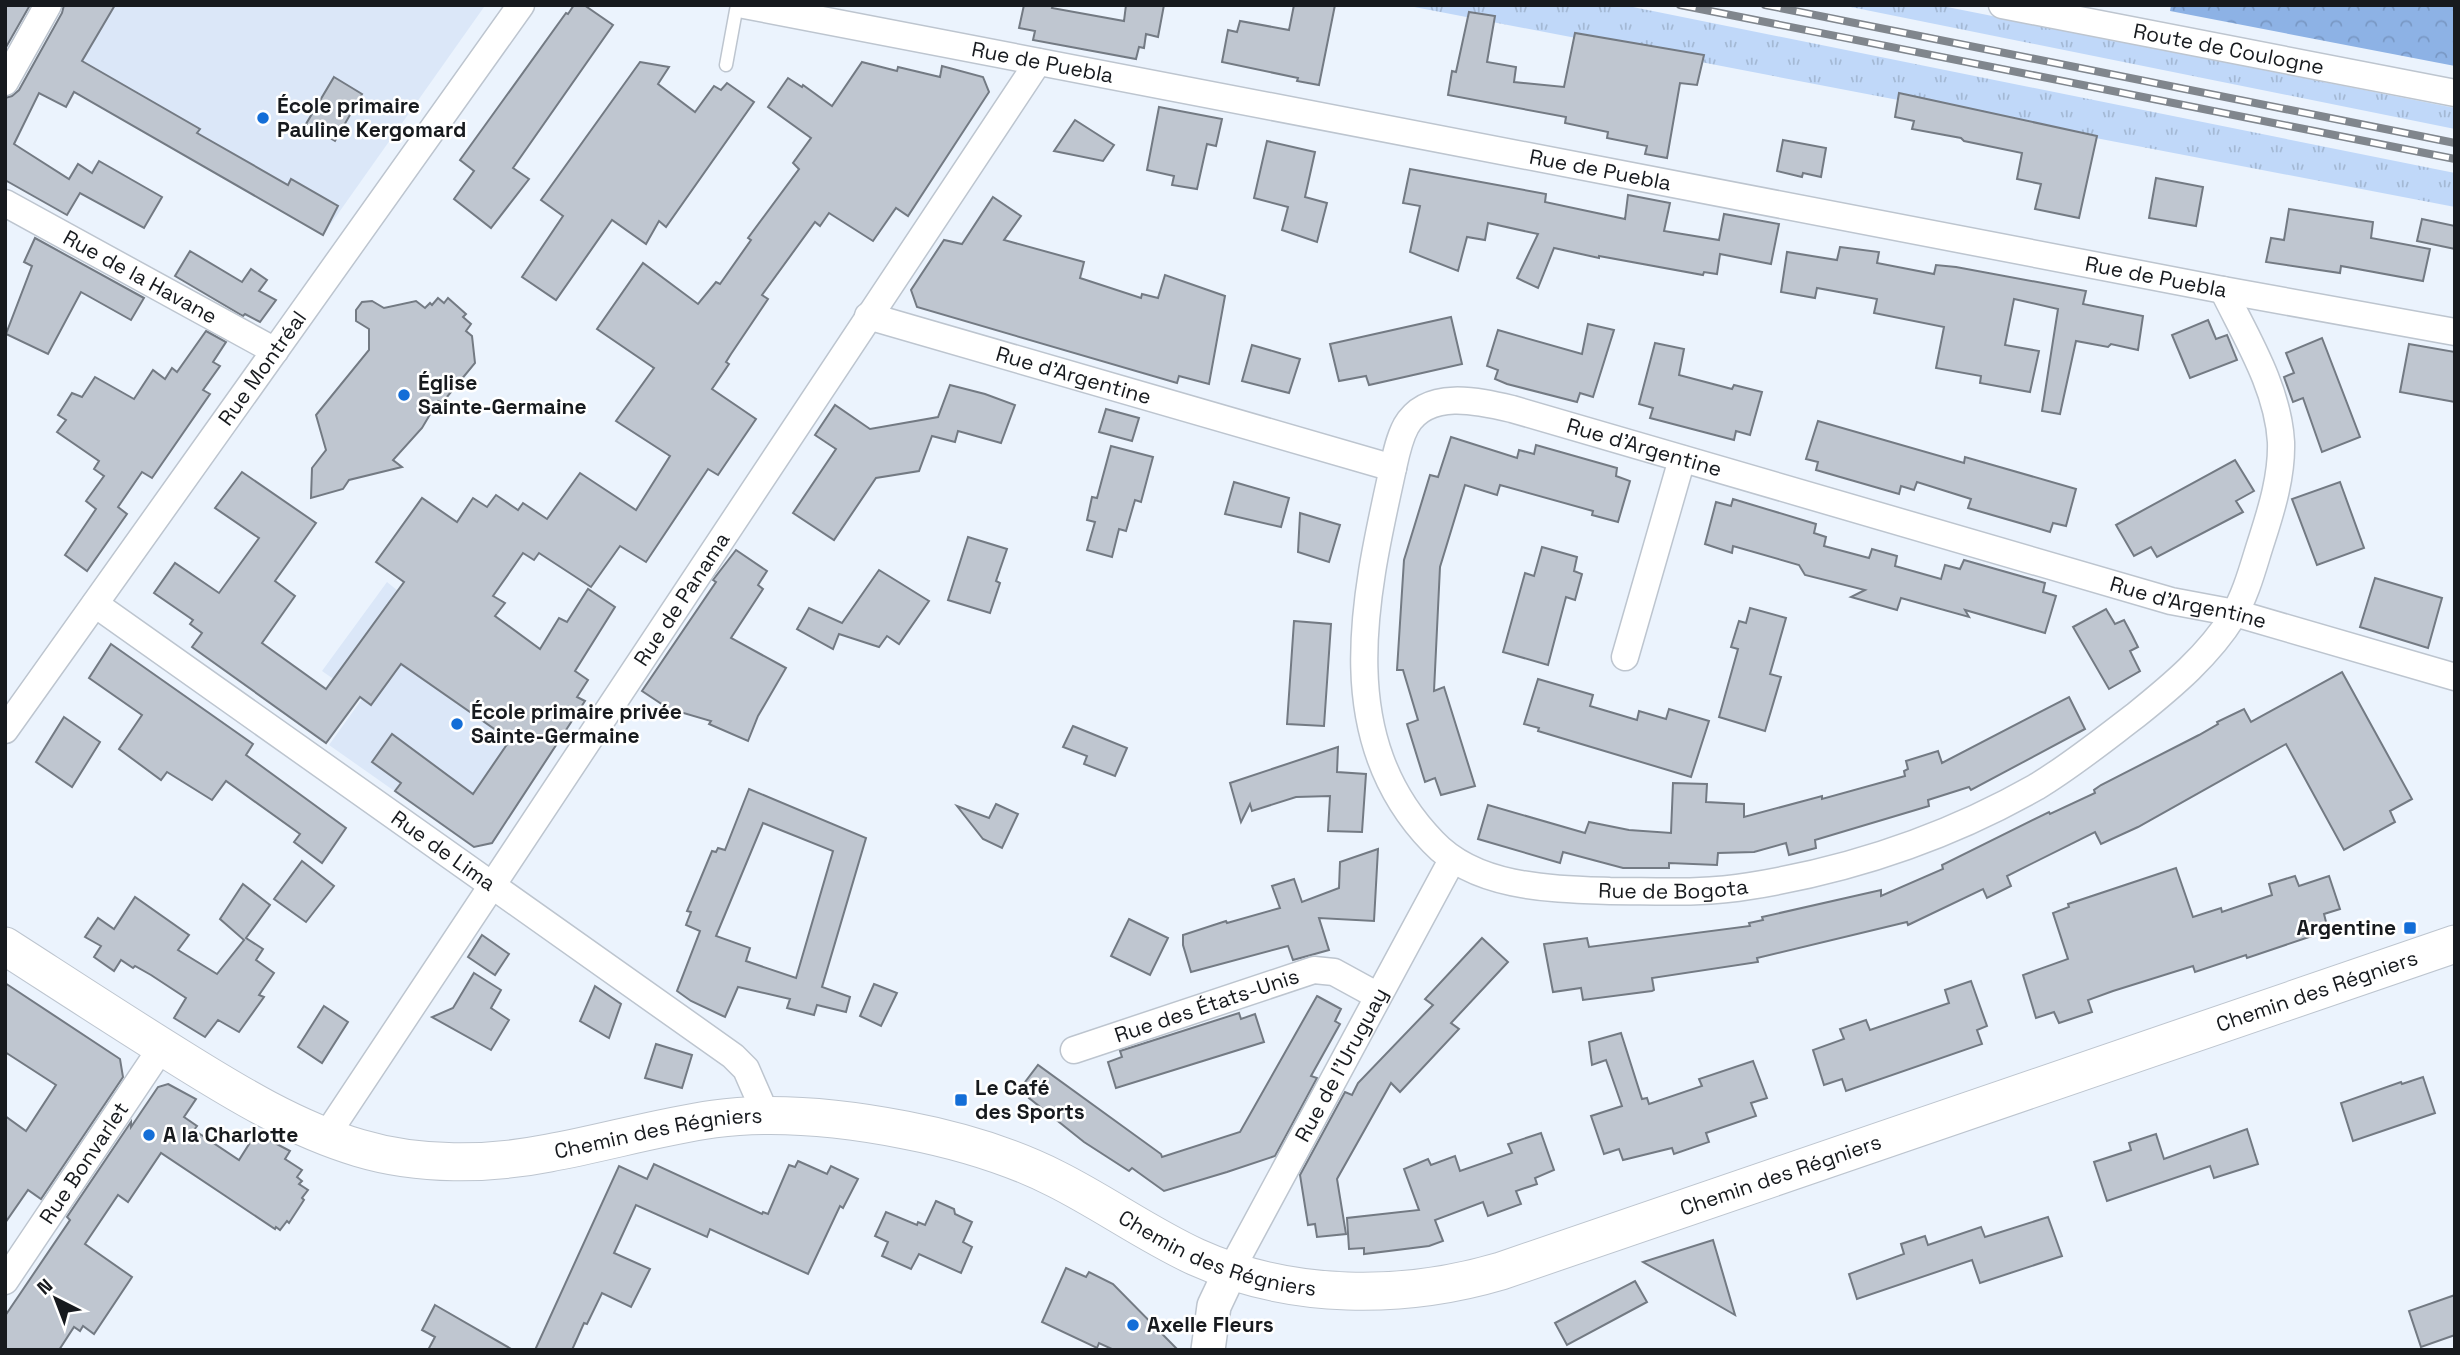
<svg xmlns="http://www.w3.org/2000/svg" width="2460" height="1355" font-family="'Space Grotesk',sans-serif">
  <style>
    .built { fill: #dbe7f8 }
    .grass { fill: url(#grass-tufts) }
    .forest { fill: url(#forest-crowns) }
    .building { fill: #bfc6d0; stroke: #737a83; stroke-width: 2; fill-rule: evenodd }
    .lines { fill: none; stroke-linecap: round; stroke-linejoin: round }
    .service-casing { stroke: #bdc5cf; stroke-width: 15 }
    .minor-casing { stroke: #bdc5cf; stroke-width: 29 }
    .tertiary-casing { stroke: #bdc5cf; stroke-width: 36 }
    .secondary-casing { stroke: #bdc5cf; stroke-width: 39 }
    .service { stroke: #fff; stroke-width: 12 }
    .minor { stroke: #fff; stroke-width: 26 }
    .tertiary { stroke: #fff; stroke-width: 33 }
    .secondary { stroke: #fff; stroke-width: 37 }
    .rail-casing { stroke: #80868d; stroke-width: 8 }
    .rail { stroke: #fff; stroke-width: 5; stroke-dasharray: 16; stroke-linecap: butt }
    .poi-dot { fill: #146ed7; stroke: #fff; stroke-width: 2.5 }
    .labels { text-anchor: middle; stroke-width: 5; stroke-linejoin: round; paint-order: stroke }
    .street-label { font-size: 21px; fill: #171a1e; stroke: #fff }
    .poi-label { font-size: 21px; font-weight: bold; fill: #171a1e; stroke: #fff; text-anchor: start }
  </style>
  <defs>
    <pattern id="grass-tufts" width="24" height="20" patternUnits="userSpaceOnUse" patternTransform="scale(1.75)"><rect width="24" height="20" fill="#c0d8f9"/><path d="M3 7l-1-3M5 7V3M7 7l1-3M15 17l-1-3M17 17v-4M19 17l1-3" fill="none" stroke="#a4b9d5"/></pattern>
    <pattern id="forest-crowns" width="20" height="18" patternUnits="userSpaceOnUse" patternTransform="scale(1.75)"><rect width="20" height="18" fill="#8db2e5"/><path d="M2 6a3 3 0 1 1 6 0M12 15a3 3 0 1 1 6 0" fill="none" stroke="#7998c4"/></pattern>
  </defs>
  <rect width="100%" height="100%" fill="#ebf3fd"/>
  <g class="built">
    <polygon points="70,5 482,5 484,7 323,235 33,68"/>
    <polygon points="387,582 408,599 583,704 492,843 474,847 329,745 362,699 322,671"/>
  </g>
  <g class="grass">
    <polygon points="1404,5 1623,5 2455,173 2455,207"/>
    <polygon points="1841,5 1937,5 2455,108 2455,129"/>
  </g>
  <polygon class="forest" points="2171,5 2455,5 2455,66 2170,11"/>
  <g class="building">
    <polygon points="5,5 30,5 5,49"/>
    <polygon points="64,5 115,5 82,61 200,129 197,133 288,185 291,179 338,206 323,235 74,92 66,107 39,93 14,144 69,179 78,164 92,173 99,161 162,197 144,228 80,193 67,215 5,180 5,98 12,96 19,90 62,13"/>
    <polygon points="574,5 584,5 613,25 513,168 529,179 491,228 454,199 474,171 460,160 566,13 568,14"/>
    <polygon points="1024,5 1053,5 1052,8 1124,21 1126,5 1164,5 1158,37 1146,34 1144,48 1139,47 1136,59 1033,40 1035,31 1019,28"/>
    <polygon points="1294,5 1335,5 1319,85 1297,81 1298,78 1222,62 1228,30 1237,32 1240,21 1289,30"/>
    <polygon points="1469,12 1495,16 1487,62 1516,67 1514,82 1564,87 1575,33 1704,55 1697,85 1680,83 1667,158 1645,154 1647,146 1607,138 1608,132 1565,123 1566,117 1448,95 1452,71 1456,72"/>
    <polygon points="640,62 669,67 658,84 695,112 714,86 721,90 727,83 754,102 666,227 659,221 646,244 612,220 556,300 522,277 563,216 541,200"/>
    <polygon points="862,62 897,71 898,67 940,77 942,66 983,77 989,92 908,216 896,208 873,241 829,213 820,226 815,222 762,295 768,299 731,354 726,362 729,364 712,389 756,419 718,475 708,469 646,562 620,546 591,587 539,553 534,560 523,553 493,596 505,603 495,616 540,649 559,618 567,622 588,589 615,607 575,671 588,680 577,697 585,701 492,843 474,847 395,791 401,783 372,762 392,734 473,794 510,740 401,664 371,705 360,697 326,743 192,647 202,633 190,624 193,620 154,593 175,563 219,593 259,538 215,508 242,472 316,523 275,581 295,596 262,643 326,689 404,582 376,562 422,498 457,522 473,498 487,507 496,495 518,510 523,503 547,519 580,473 636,510 670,456 616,421 654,368 597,329 643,263 698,304 716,282 720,284 751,240 748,238 799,169 793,163 811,138 768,107 788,78 802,87 803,85 832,106"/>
    <polygon points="334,77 362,94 335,141 306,124"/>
    <polygon points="1899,93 2097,136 2079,218 2035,209 2041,184 2017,179 2022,153 1964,141 1961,138 1912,129 1914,121 1895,117"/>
    <polygon points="1159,107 1222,119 1216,146 1207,144 1197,189 1172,185 1174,176 1147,170"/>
    <polygon points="1075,120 1114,145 1103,161 1054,151"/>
    <polygon points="1783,140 1826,148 1821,177 1803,173 1802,177 1777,171"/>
    <polygon points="1267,141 1315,152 1305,197 1327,203 1317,242 1282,230 1288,207 1254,198"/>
    <polygon points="1410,169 1546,194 1545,202 1625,219 1628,195 1670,203 1664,231 1719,240 1724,214 1779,224 1771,264 1720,254 1717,274 1704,272 1703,275 1599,256 1599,258 1554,248 1538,288 1517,278 1538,234 1488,223 1485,240 1467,237 1458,271 1410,252 1420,206 1403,203"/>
    <polygon points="2156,178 2203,187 2196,226 2149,218"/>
    <polygon points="993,197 1021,216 1004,240 1084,262 1080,278 1141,298 1142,294 1158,298 1165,275 1225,296 1209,384 1179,376 1177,383 917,307 911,290 944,240 962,244"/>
    <polygon points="2289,209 2373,222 2371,238 2430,249 2423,281 2341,266 2340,273 2266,262 2271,238 2284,240"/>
    <polygon points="2422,219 2455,226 2455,249 2417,241"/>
    <polygon points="35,238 144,298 131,320 81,292 48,354 6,334 32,266 24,262"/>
    <polygon points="1840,247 1879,252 1877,263 1934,274 1936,265 1956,267 2086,291 2083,304 2143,316 2138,350 2111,344 2108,347 2076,341 2060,414 2042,411 2058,309 2014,299 2005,345 2039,351 2030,392 1980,383 1981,376 1936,368 1944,327 1874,313 1877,299 1817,288 1815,298 1781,292 1787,252 1837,260"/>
    <polygon points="190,251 242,282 251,269 267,280 259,291 276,300 260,322 245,314 243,316 175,276"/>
    <polygon points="438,298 444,303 448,298 466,314 463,317 471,324 466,331 472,336 475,363 442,403 438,401 422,428 393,460 402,467 349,480 343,489 311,498 312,468 326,450 316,415 369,350 369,329 356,321 356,310 362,302 372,301 384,308 416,301 425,308 430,303 432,305"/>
    <polygon points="1451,317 1462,364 1369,385 1366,376 1339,381 1330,344"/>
    <polygon points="2208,320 2216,339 2227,335 2237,360 2190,378 2172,335"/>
    <polygon points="1588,324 1614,330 1593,397 1580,393 1577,402 1507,384 1495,379 1498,370 1487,366 1498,330 1582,354"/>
    <polygon points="206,331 226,342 213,362 220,366 203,390 210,394 152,478 142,472 118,507 127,514 87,571 65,555 96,509 86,501 104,476 94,469 99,461 57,432 66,420 58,415 72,393 82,397 95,377 134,399 153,370 165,379 172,368 177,372"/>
    <polygon points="2322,338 2360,437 2322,452 2303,398 2293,402 2284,377 2294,373 2286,353"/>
    <polygon points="1655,343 1684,349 1679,375 1732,389 1734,385 1762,392 1750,435 1736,431 1734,440 1650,418 1653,408 1639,404"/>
    <polygon points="2409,344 2455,352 2455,402 2400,392"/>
    <polygon points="1252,345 1300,359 1289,393 1242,381"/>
    <polygon points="950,385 985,394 1015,405 1001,443 958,431 955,442 932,436 919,471 876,478 834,540 793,513 836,449 815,435 835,405 870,429 938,417"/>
    <polygon points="1106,409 1139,418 1132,441 1099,432"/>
    <polygon points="1818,421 1964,463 1965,457 2076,489 2066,526 2053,523 2050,532 2037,528 1968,508 1971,499 1917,482 1914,490 1901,486 1899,494 1816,470 1818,462 1806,459"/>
    <polygon points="1451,437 1517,458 1519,450 1534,454 1536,445 1617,468 1616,476 1630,481 1618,522 1592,515 1593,511 1500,485 1497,495 1465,485 1440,567 1434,691 1444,687 1475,786 1441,795 1435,778 1425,782 1407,724 1418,720 1403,670 1397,670 1404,560 1430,475 1438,477"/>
    <polygon points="1111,446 1153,457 1141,502 1135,500 1126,531 1119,529 1112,557 1087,550 1095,522 1087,520 1092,497 1097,498"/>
    <polygon points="2235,460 2254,491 2236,501 2243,512 2157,557 2151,547 2134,556 2116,525"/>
    <polygon points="1234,482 1289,498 1281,527 1225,514"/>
    <polygon points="2340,482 2364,548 2317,565 2292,499"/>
    <polygon points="1733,499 1816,524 1814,533 1826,537 1824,546 1869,558 1872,549 1897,556 1895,566 1941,579 1945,565 1960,569 1964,560 2045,583 2043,592 2056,596 2045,633 1965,610 1969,617 1901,598 1897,610 1851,597 1865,590 1805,575 1799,565 1733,546 1732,553 1705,544 1716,502 1731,506"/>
    <polygon points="1300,513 1340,525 1329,562 1298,552"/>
    <polygon points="968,537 1007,549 996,581 1000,583 990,613 948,600"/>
    <polygon points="1542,547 1577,557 1574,571 1582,574 1575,600 1566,597 1548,665 1503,652 1525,573 1534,576"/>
    <polygon points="736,550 767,571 758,585 763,589 731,638 786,668 758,716 748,741 709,724 711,721 663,707 663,705 642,691 716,582 713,580"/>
    <polygon points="879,570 929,601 899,644 887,636 879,647 839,634 833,649 797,629 809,608 842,623"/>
    <polygon points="2375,578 2442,598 2428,648 2360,627"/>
    <polygon points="1750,608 1786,618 1770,674 1781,677 1765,731 1719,717 1738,649 1731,647 1739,621 1746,623"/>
    <polygon points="2106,609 2115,624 2124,620 2132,635 2138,647 2130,651 2140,671 2109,689 2073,627"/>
    <polygon points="1294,621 1331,624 1324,726 1287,724"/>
    <polygon points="111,644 253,744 246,755 346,828 322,863 294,842 300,834 226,781 212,800 167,772 161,780 119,749 142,715 89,678"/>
    <polygon points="2342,672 2412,799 2390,811 2395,822 2344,850 2286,744 2138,827 2101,844 2095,832 2007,876 2011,886 1987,898 1983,889 1908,925 1907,922 1757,958 1758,962 1652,978 1654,990 1652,991 1583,1000 1581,988 1553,992 1544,944 1587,938 1589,947 1750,926 1749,923 1763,920 1762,917 1881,890 1881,896 1943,869 1942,865 2049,812 2050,814 2095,793 2094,790 2101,785 2199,735 2218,724 2217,722 2244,709 2251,722"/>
    <polygon points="1538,679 1593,695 1590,706 1637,720 1639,711 1666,719 1669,709 1709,721 1691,777 1538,731 1539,728 1524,724"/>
    <polygon points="2069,697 2085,729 1971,790 1969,787 1928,800 1929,806 1815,840 1816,848 1789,855 1786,843 1754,852 1718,853 1717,865 1669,863 1669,868 1623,868 1563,852 1560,863 1478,839 1488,805 1585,833 1589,822 1629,830 1671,833 1673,783 1707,784 1706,802 1744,804 1744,817 1822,796 1822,799 1905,776 1904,771 1908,769 1906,761 1938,751 1942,763"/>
    <polygon points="64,717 100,742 72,787 36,762"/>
    <polygon points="1073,726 1127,748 1115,776 1084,764 1087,756 1063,747"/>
    <polygon points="1338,747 1337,772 1366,774 1362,832 1328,831 1330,796 1296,797 1252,811 1250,804 1241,822 1230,783"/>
    <path d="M749,789L866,838L822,987L850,997L846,1012L817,1005L814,1015L787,1008L790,999L738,987L725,1017L691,1001L677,991L700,931L686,925L691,912L687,911L712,851L716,852L718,848L725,850ZM763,823L833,851L796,978L746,961L750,948L716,936Z"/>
    <polygon points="996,804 1018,814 1002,848 983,839 957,806 989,818"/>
    <polygon points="1378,849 1374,921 1319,918 1329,950 1293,960 1288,946 1191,972 1183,945 1183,935 1226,921 1227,923 1280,908 1272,886 1294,879 1302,902 1339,888 1340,862"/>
    <polygon points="302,861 334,886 306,922 274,899"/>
    <polygon points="2176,868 2193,917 2221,908 2222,912 2272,895 2269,884 2295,876 2299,886 2329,876 2340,909 2324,914 2327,926 2314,931 2315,935 2247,958 2246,955 2195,972 2193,966 2113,991 2088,1000 2092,1012 2059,1023 2054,1012 2036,1018 2023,975 2068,959 2053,913 2069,907 2068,904"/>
    <polygon points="243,884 270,905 246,938 263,949 256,960 274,973 259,995 264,997 239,1032 218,1020 205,1037 174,1018 186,998 151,975 135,966 133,968 121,960 114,971 94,957 101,946 85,937 98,918 114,929 135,897 189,935 178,950 217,974 244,940 220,919"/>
    <polygon points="1129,919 1168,938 1150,975 1111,956"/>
    <polygon points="482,935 509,954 495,975 468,957"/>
    <polygon points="1482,938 1508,962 1451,1023 1459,1029 1400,1092 1391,1083 1337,1179 1346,1234 1317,1237 1315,1224 1308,1225 1300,1175 1345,1092 1352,1095 1358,1083 1433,1005 1425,999"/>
    <polygon points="474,973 501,990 491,1008 509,1020 491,1050 432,1017 453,1008"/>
    <polygon points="1971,981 1987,1026 1977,1030 1982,1044 1846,1091 1842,1079 1824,1085 1813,1050 1844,1039 1840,1029 1866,1020 1870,1030 1949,1003 1945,990"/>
    <polygon points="5,983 120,1059 123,1077 41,1199 28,1190 5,1223 5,1116 26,1131 56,1085 5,1052"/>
    <polygon points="874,984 897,993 881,1026 860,1016"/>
    <polygon points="595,986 621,1004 609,1038 580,1021"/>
    <polygon points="1317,996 1341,1009 1335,1021 1340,1024 1311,1076 1317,1078 1275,1156 1227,1172 1164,1191 1132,1168 1129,1171 1084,1142 1029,1098 1032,1094 1022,1086 1038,1065 1161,1154 1162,1157 1240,1132"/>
    <polygon points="324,1006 348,1022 322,1063 298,1047"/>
    <polygon points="1239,1013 1241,1019 1255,1014 1264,1042 1116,1088 1108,1062 1122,1057 1120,1051"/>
    <polygon points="1621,1033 1642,1099 1647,1098 1649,1104 1702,1086 1699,1079 1753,1061 1767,1098 1751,1103 1756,1116 1706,1133 1709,1142 1674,1154 1672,1148 1623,1160 1619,1149 1604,1154 1591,1116 1622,1106 1606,1060 1592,1065 1589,1042"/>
    <polygon points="656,1044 692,1055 682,1088 645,1078"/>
    <polygon points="2423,1077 2435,1113 2353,1141 2341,1103 2401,1082 2402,1084"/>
    <polygon points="168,1084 196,1099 184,1117 197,1126 194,1130 239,1160 256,1133 290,1151 285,1159 302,1170 297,1177 302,1181 299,1184 308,1190 302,1198 304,1200 289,1223 287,1221 280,1230 276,1227 275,1229 161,1153 128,1202 118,1195 85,1244 132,1277 94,1334 83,1326 80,1331 74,1327 59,1350 5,1350 5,1316 70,1220 67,1217 131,1122 131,1127 158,1087"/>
    <polygon points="2247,1129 2258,1164 2214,1178 2210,1166 2107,1201 2094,1162 2131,1150 2129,1143 2156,1134 2164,1159"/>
    <polygon points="1541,1133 1554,1170 1535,1178 1537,1184 1516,1191 1521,1204 1488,1216 1483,1202 1435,1220 1443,1241 1429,1246 1364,1254 1364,1248 1349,1249 1347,1218 1419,1210 1404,1169 1428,1159 1431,1165 1455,1156 1460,1171 1512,1153 1508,1144"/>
    <polygon points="798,1161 827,1174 831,1166 858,1179 843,1208 840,1206 808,1274 710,1229 707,1237 636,1205 614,1253 650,1269 631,1307 602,1293 587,1324 584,1323 572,1350 535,1350 619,1166 647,1179 654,1164 762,1214 763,1212 768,1214 789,1165 795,1167"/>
    <polygon points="936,1201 954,1209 955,1214 972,1222 963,1242 972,1247 961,1273 919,1254 911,1269 882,1256 888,1242 875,1236 886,1212 917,1225 918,1222 925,1225"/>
    <polygon points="2048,1217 2062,1256 1980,1283 1972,1260 1857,1299 1849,1274 1904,1254 1901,1244 1925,1236 1928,1245 1981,1227 1985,1237"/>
    <polygon points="1713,1240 1735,1315 1643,1262"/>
    <polygon points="1066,1268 1086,1277 1089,1272 1113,1284 1178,1350 1114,1350 1099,1343 1097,1348 1042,1322"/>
    <polygon points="1635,1281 1647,1302 1567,1345 1555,1323"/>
    <polygon points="2455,1295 2455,1335 2421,1347 2409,1311"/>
    <polygon points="435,1305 513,1350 428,1350 435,1337 422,1330"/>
  </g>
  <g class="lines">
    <defs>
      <polyline id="service" points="726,65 737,5"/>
      <g id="minor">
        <path id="s1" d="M744,5L2223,290L2455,332"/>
        <path id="s2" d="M2002,5L2455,93"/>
        <polyline points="5,82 48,5"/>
        <path id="s3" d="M5,203L275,351"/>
        <path id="s4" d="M868,316L1393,468C1396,454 1399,439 1406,426C1427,389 1478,401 1512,409L2171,601L2235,613L2455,677"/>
        <path id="s5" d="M1393,468C1365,595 1331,737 1433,842C1476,888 1551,889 1610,891C1657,891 1704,894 1750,886C1849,870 1948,837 2036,787C2071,766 2103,740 2136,715C2172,686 2209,655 2233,616C2247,593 2254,563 2262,539C2272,508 2282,475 2281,442C2278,388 2246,337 2223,290"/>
        <path id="s6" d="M95,604L733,1056L746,1069L767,1117"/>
        <polyline points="1625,657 1682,459"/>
        <path id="s7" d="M5,730L521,5"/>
        <path id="s8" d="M1074,1050L1314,970L1334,972L1378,996"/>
        <path id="s9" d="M326,1136L1038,62"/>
        <path id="s10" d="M1231,1270L1452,860"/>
        <path id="s11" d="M5,1281L162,1047"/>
      </g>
      <polyline id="tertiary" points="1208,1350 1214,1306 1231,1270"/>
      <g id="secondary">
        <path id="s12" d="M5,946C64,984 122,1022 180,1058C236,1093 295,1129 359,1148C419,1166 488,1165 549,1153C604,1143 658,1127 714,1119C775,1111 844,1118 905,1130C957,1140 1009,1155 1056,1179C1104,1203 1148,1235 1196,1257C1291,1300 1403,1300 1501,1271L2455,944"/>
      </g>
    </defs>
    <use href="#service" class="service-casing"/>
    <use href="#minor" class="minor-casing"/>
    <use href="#tertiary" class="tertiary-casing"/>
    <use href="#secondary" class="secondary-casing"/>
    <use href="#service" class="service"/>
    <use href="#minor" class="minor"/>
    <use href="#tertiary" class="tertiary"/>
    <use href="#secondary" class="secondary"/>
    <defs>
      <g id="rail">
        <polyline points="1680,5 2455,159"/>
        <polyline points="1765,5 2455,143"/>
      </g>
    </defs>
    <use href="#rail" class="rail-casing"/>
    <use href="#rail" class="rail"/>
  </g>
  <g class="poi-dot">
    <circle cx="263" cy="118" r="7"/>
    <circle cx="404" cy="395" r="7"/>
    <circle cx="457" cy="724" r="7"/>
    <rect x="2403" y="921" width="14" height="14" rx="3.5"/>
    <rect x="954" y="1093" width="14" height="14" rx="3.5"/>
    <circle cx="149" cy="1135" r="7"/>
    <circle cx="1133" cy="1325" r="7"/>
  </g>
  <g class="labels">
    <g class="street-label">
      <text dy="7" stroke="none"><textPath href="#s2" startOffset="231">Route de Coulogne</textPath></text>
      <text dy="7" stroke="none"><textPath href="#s1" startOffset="304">Rue de Puebla</textPath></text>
      <text dy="7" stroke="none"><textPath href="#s1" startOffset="872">Rue de Puebla</textPath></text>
      <text dy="7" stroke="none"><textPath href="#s3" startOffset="154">Rue de la Havane</textPath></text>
      <text dy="7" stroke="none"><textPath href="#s1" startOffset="1438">Rue de Puebla</textPath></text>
      <text dy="7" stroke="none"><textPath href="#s7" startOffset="444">Rue Montréal</textPath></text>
      <text dy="7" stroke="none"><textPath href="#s4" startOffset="214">Rue d'Argentine</textPath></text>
      <text dy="7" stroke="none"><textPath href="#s4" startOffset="844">Rue d'Argentine</textPath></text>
      <text dy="7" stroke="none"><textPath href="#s9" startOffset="644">Rue de Panama</textPath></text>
      <text dy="7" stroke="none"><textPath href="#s4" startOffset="1410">Rue d'Argentine</textPath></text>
      <text dy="7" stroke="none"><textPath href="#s6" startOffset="427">Rue de Lima</textPath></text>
      <text dy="7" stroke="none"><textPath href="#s5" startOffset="646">Rue de Bogota</textPath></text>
      <text dy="7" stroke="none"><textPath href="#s12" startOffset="2455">Chemin des Régniers</textPath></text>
      <text dy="7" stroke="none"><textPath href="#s8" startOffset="140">Rue des États-Unis</textPath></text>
      <text dy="7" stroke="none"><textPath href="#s10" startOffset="233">Rue de l'Uruguay</textPath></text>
      <text dy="7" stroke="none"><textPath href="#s12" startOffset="712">Chemin des Régniers</textPath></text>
      <text dy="7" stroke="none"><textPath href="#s11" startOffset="142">Rue Bonvarlet</textPath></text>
      <text dy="7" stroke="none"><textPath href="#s12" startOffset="1888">Chemin des Régniers</textPath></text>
      <text dy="7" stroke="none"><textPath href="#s12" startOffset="1300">Chemin des Régniers</textPath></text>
    </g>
    <g class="poi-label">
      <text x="277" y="113">École primaire<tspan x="277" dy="24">Pauline Kergomard</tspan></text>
      <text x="418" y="390">Église<tspan x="418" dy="24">Sainte-Germaine</tspan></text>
      <text x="471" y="719">École primaire privée<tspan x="471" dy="24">Sainte-Germaine</tspan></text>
      <text x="2396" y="935" text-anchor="end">Argentine</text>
      <text x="975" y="1095">Le Café<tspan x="975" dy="24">des Sports</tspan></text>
      <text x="163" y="1142">A la Charlotte</text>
      <text x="1147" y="1332">Axelle Fleurs</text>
    </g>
  </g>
  <rect width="2460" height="1355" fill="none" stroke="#171a1e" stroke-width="14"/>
  <g transform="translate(56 1299) rotate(318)" stroke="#ffffff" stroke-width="5" paint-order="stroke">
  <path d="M0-5L12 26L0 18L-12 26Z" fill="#171a1e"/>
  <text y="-10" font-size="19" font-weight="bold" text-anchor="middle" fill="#171a1e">N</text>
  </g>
</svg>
